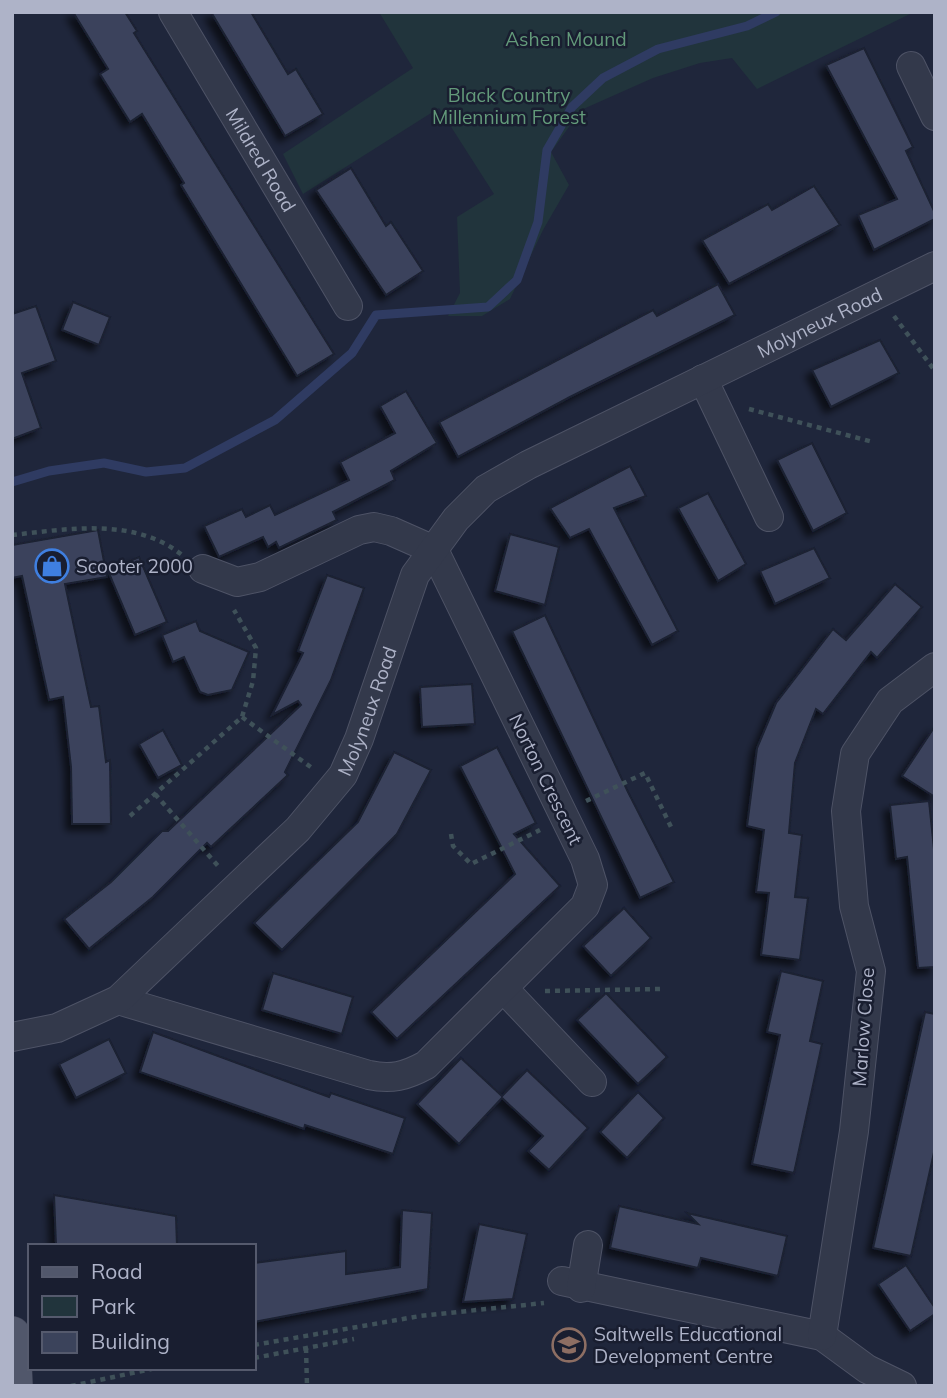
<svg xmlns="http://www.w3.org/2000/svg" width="947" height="1398" font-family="Mulish,sans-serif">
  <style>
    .green { fill: #21343c }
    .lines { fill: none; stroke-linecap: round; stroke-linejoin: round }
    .stream { stroke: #2f3b62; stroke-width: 9 }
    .building { fill: #3b435b; stroke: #1b2032; stroke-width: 2; filter: url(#shadow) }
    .minor-casing { stroke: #4e5366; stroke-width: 30 }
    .major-casing { stroke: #3d4255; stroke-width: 38 }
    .path { stroke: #3f5159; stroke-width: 4.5; stroke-dasharray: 5 5; stroke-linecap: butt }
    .minor { stroke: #33394b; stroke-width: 28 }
    .major { stroke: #51576b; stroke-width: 37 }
    .labels { text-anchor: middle; stroke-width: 5; stroke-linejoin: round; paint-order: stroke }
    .park-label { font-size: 19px; fill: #639a7a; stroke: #191e30 }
    .street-label { font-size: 19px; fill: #aeb3c8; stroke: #191e30 }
    .poi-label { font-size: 19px; fill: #aeb3c8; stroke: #191e30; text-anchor: start }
  </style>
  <defs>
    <filter id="shadow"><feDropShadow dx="-6" dy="6" stdDeviation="3.5" flood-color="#0009"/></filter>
  </defs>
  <rect width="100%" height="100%" fill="#1f263b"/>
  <polygon class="green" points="379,12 914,12 757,89 732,58 700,63 653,78 581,110 551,152 569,185 543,230 510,299 482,316 448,316 460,293 457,217 494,194 439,108 303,194 283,154 413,68"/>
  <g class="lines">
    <polyline class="stream" points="12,482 49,471 104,463 146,472 185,468 275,420 352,353 376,315 488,307 517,280 538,222 547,150 572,107 603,78 658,49 747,26 776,12"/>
  </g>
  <g class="building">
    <polygon points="73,12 125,12 137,31 134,33 334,354 297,376 181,185 184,183 142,114 130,122 100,74 108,69"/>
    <polygon points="211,12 251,12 288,74 296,69 323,114 285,136"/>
    <polygon points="864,48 913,147 906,151 935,213 935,219 874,250 858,215 897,199 826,65"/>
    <polygon points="351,168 386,226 391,222 423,271 386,295 316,190"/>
    <polygon points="814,186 840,225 729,284 702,240 768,204 772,210"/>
    <polygon points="718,284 735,315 570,397 458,457 439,422 653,310 657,316"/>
    <polygon points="73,302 110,317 99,345 62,330"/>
    <polygon points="36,306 56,361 22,373 41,428 12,439 12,314"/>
    <polygon points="880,340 899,373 831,407 812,370"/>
    <polygon points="406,391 437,443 391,471 395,480 333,512 337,520 279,548 276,542 268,547 263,537 219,557 204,526 242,509 246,517 270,505 275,515 349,480 340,462 395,433 380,406"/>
    <polygon points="812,443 847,513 813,531 777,460"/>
    <polygon points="630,466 646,496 614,508 678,631 652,645 589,529 570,538 550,508"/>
    <polygon points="708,493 746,564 718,581 678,508"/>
    <polygon points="98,530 107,577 65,584 91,707 99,706 106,762 110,760 111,824 72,824 71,767 63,697 49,700 22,576 12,578 12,545"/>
    <polygon points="510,534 559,547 545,605 495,591"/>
    <polygon points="814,548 830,578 775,604 760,571"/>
    <polygon points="139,557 167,622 135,635 108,571"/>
    <polygon points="327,575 364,588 331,680 285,772 288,775 211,847 207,843 153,897 89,949 64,919 111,882 162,831 168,831 301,705 298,701 272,715 303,653 298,651"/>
    <polygon points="895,584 922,607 877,658 871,652 823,714 816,709 795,763 789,833 802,835 795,897 808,898 800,960 761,955 769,893 756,892 764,830 747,826 757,748 776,703 833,629 846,640"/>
    <polygon points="545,615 628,792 674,882 640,898 512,631"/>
    <polygon points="196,621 200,631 249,652 232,690 208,695 200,692 184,657 173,662 162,635"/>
    <polygon points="472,684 475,724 422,727 420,687"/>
    <polygon points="935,726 935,797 902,776"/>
    <polygon points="163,730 182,765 158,778 139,744"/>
    <polygon points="497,747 536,823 514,834 560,886 397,1039 371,1012 515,874 460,766"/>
    <polygon points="394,752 431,770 397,834 282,950 254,923 358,822"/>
    <polygon points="929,801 935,859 935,967 918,968 907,857 896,859 890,805"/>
    <polygon points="624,908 651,938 611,976 583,946"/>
    <polygon points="781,971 823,981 810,1041 822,1044 794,1173 752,1164 780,1035 767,1032"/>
    <polygon points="273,973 353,997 342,1034 262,1010"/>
    <polygon points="606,993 667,1057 638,1084 577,1020"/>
    <polygon points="925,1012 935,1014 935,1148 911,1256 873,1248"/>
    <polygon points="153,1032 329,1097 331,1093 405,1118 393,1154 305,1125 304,1129 140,1072"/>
    <polygon points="109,1039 126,1073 76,1098 59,1064"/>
    <polygon points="461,1058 502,1096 527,1070 588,1128 549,1170 528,1151 543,1136 502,1098 459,1144 417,1104"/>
    <polygon points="638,1092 664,1118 627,1158 600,1132"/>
    <polygon points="54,1195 176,1216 177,1246 56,1246"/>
    <polygon points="619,1206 698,1224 687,1213 787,1236 778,1276 701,1258 698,1268 610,1248"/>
    <polygon points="402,1210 432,1213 428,1289 254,1322 254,1263 346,1251 346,1274 400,1267"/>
    <polygon points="479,1224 527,1234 513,1299 463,1302"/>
    <polygon points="906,1265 935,1308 935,1314 910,1331 878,1284"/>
  </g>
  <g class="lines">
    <defs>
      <g id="minor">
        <path id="s1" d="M173,12L348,306"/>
        <polyline points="911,66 935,116"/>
        <polyline points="703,379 769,517"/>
        <polyline points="503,988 592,1082"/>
        <path d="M118,1000L369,1075C391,1080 406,1076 426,1065L585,906L593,885L585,859L434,550L391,531L374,527L359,530L260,577L237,582L203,569"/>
        <path id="s2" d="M12,1037L57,1028L118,1000L298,829L343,775L359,739L415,575L456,519L486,489L528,465L935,266"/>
        <polyline points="562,1281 822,1336 867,1369 902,1386"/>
        <polyline points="581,1288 588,1245"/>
        <polyline points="822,1336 854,1131 871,971 854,906 846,811 855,754 890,701 935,667"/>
      </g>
      <polyline id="major" points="12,1335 14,1386"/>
    </defs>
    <use href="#minor" class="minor-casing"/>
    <use href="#major" class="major-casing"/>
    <g class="path">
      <polyline points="894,316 935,371"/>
      <polyline points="749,409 873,442"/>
      <path d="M12,535C68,529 135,517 182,555"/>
      <polyline points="242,717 312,768"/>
      <polyline points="155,794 219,867"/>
      <polyline points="586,801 645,773 671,827"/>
      <polyline points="130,816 242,717 253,681 256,648 234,610"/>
      <polyline points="451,834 453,846 471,864 540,830"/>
      <polyline points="545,991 660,989"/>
      <polyline points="254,1345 420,1316 544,1303"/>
      <polyline points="306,1348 307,1386"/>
      <polyline points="254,1358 354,1339"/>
      <polyline points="71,1386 156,1368"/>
    </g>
    <use href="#minor" class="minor"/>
    <use href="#major" class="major"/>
  </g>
  <defs>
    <symbol id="shop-ring" viewBox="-11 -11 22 22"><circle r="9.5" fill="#191e30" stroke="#3f7fe0" stroke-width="1.5"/><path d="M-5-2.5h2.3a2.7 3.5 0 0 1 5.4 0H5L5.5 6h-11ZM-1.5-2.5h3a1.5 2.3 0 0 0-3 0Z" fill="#3f7fe0"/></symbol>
    <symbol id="school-ring" viewBox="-11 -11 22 22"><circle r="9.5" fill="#191e30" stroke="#8d6e63" stroke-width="1.5"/><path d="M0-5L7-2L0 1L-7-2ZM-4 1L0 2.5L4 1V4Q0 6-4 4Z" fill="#8d6e63"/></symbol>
  </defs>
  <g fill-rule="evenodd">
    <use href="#shop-ring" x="33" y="547" width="38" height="38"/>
    <use href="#school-ring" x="550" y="1326" width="38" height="38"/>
  </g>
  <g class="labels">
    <g class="park-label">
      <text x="566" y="46">Ashen Mound</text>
      <text x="509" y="102">Black Country<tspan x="509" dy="22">Millennium Forest</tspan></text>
    </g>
    <g class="street-label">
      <text dy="7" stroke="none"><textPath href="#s1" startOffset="172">Mildred Road</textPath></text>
      <text dy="7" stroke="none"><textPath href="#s2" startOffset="1129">Molyneux Road</textPath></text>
      <text dy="7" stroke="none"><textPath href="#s2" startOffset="500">Molyneux Road</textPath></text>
      <text transform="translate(546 779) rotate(64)" y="7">Norton Crescent</text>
      <text transform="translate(863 1027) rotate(-86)" y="7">Marlow Close</text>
    </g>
    <g class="poi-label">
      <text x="76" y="573">Scooter 2000</text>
      <text x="594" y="1341">Saltwells Educational<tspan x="594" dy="22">Development Centre</tspan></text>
    </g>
  </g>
  <rect width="947" height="1398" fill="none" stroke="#aeb3c8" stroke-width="28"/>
  <rect x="28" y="1244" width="228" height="126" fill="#191e30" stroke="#555a6d" stroke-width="2"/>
  <rect x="42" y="1267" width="35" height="10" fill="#51576b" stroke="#555a6d" stroke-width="2"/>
  <text x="91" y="1279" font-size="21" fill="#aeb3c8">Road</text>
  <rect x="42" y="1296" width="35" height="21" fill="#21343c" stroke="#555a6d" stroke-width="2"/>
  <text x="91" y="1314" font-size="21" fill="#aeb3c8">Park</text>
  <rect x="42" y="1332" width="35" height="21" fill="#3b435b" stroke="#555a6d" stroke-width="2"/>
  <text x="91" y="1349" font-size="21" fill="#aeb3c8">Building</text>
</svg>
